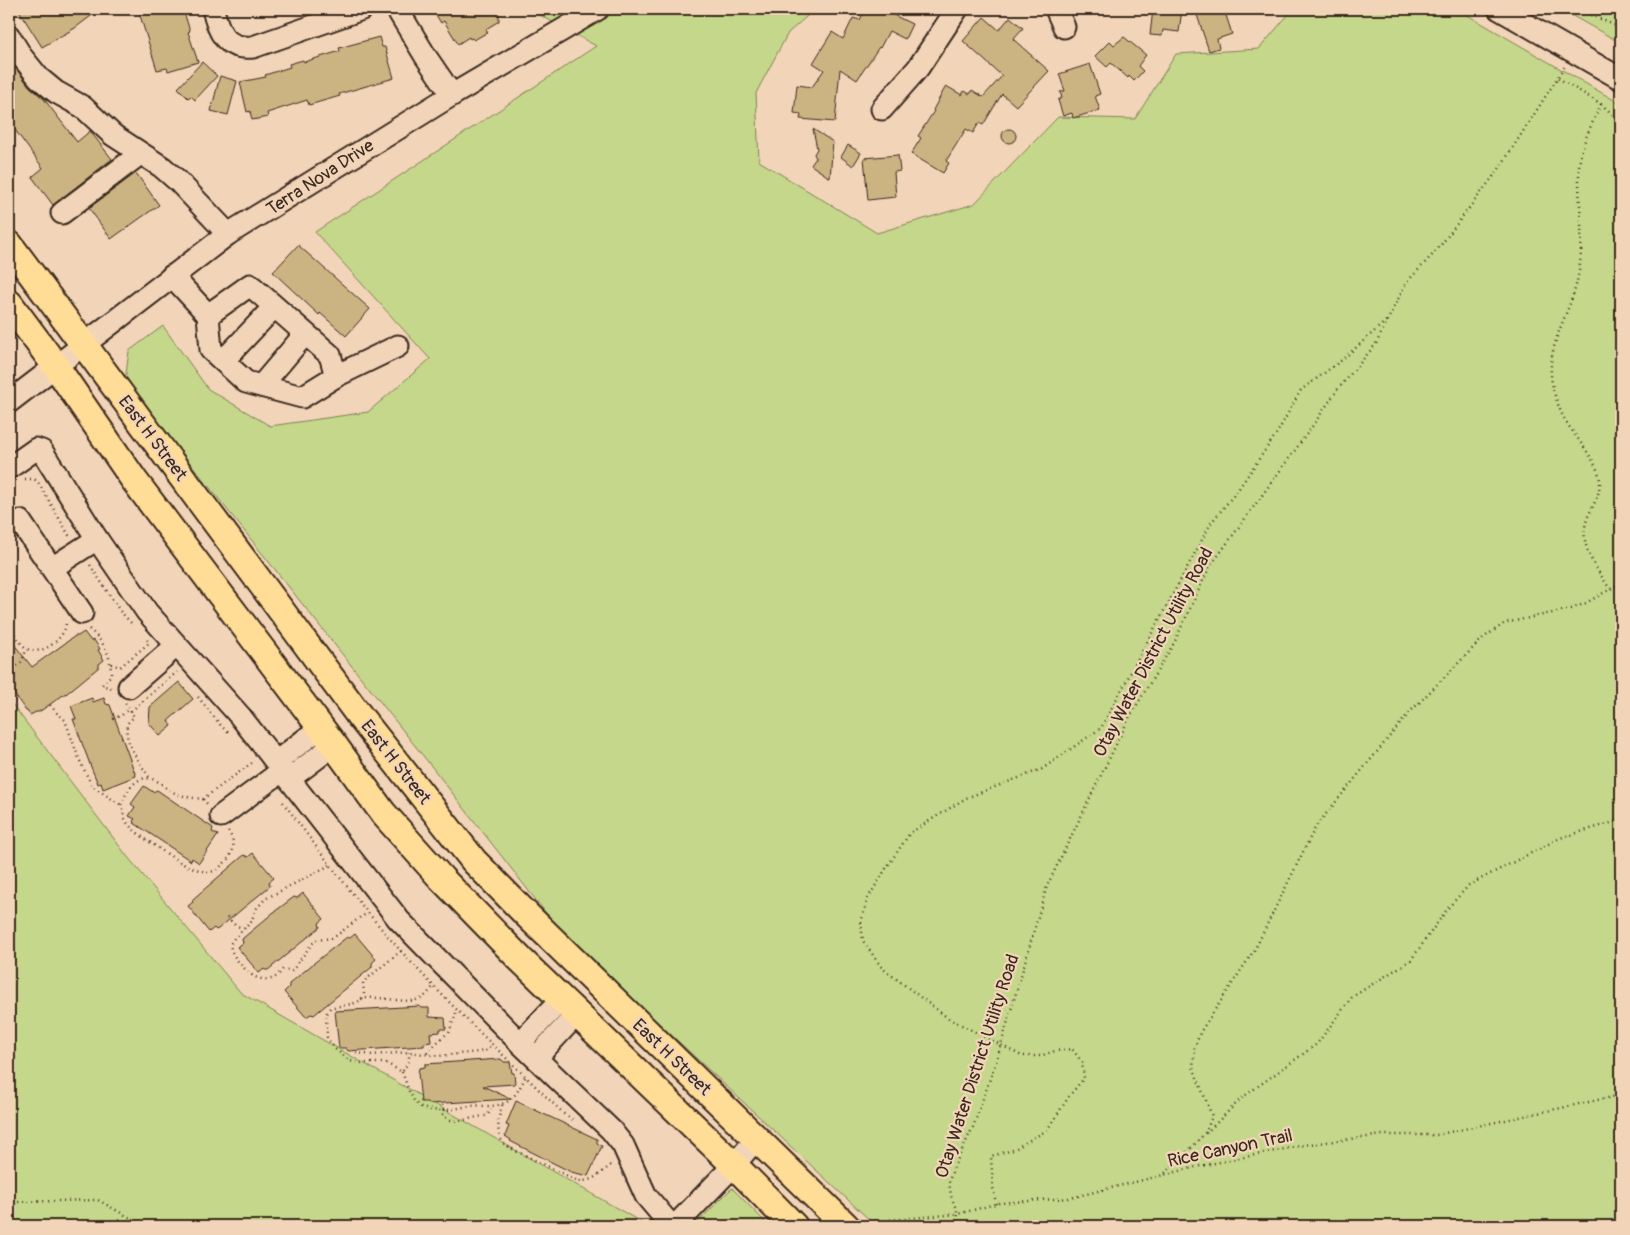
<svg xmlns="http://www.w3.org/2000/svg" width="1630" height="1235" font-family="Pangolin,sans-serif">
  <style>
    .green { fill: #c5d78b; stroke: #808054 }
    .building { fill: #cbb382; stroke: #3b2a1e }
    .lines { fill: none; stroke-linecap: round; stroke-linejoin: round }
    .minor-casing { stroke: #3b2a1e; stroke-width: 25 }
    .major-casing { stroke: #3b2a1e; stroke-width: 30 }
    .path { stroke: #3b2a1e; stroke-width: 2.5; stroke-dasharray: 1 4; stroke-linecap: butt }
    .minor { stroke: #f2d5b9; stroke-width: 21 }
    .major { stroke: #ffdd96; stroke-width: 26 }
    .labels { text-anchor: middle; stroke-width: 4.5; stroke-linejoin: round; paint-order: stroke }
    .street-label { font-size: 18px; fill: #3b2a1e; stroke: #f2d5b9 }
  </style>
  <rect width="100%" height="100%" fill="#f2d5b9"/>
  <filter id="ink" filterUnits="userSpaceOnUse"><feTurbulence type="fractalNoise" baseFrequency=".02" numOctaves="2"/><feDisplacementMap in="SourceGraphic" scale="10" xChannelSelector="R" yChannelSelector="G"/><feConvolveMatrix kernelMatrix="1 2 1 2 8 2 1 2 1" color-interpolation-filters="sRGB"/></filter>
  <g filter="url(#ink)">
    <g class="green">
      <polygon points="529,9 815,9 788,33 756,93 759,161 877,233 974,204 1058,117 1135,119 1176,54 1259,49 1293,9 1457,9 1621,104 1621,1226 876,1226 560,931 432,767 125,381 129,351 163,326 208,389 270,426 368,412 430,359 315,232 596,46"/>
      <polygon points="1560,9 1621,9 1621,43"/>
      <polygon points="9,700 127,856 241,993 648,1226 9,1226"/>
      <polygon points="732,1188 769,1226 694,1226"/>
    </g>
    <g class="building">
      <polygon points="18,9 87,9 91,16 75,28 42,47"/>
      <polygon points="138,9 183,9 190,31 188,32 198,62 168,71 167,68 157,70"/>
      <polygon points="432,9 493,9 495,13 499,14 499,21 486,29 488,32 474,40 472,38 470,39 469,37 458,44 444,21 441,23"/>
      <polygon points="865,9 881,9 912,24 905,39 889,31 880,48 879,47 857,80 840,69 835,122 800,119 801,114 794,113 797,85 812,87 824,70 813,63 832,32 843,39 853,18 860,20"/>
      <polygon points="1153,9 1182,9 1179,32 1163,30 1162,36 1150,35"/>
      <polygon points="1195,9 1224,9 1232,34 1217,39 1219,48 1209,51"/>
      <polygon points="984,17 999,30 1010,17 1023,28 1013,39 1049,71 1016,106 1002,94 983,125 979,123 973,133 966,129 946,161 949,163 943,173 911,154 921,138 918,136 934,111 933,110 946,86 962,95 964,91 970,94 972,90 983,97 1002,76 963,41"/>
      <polygon points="379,37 382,47 385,47 394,78 339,94 340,96 309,105 307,100 267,113 268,117 252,120 250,111 247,112 240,82 266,77 265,75 290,67 289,64 303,60 304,62 340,51 339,48"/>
      <polygon points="1124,37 1146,55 1138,66 1143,71 1134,81 1129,76 1128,78 1111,63 1107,67 1095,56 1110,41 1114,45"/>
      <polygon points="9,59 29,86 44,99 77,142 90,131 112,159 53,205 32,177 43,168 15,130 9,134"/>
      <polygon points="202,62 217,76 195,100 191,96 188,98 178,88"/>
      <polygon points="1090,64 1100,94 1095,96 1100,110 1073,118 1072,113 1063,116 1058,100 1062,98 1060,92 1065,91 1059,74"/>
      <polygon points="220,76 237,81 228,115 211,111"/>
      <polygon points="813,129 833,142 830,178 811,165 816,158 814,154 817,149"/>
      <circle cx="1009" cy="136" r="7"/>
      <polygon points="848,145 861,153 853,166 841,157"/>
      <polygon points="898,155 900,171 894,172 896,197 868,200 864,158"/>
      <polygon points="136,173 159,205 111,239 89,208"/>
      <polygon points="298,245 370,309 346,336 320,313 319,315 273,272"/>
      <polygon points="84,632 91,641 94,640 100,649 98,650 104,660 99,664 99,667 66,694 66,693 39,712 36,712 30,715 27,711 26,711 10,688 15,684 9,675 9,638 32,667 75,636 78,636"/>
      <polygon points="179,682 193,699 168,721 172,726 160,736 149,723 150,707"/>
      <polygon points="92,698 93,702 104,698 106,704 110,705 136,776 103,789 101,783 98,784 91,767 73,719 76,719 71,706"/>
      <polygon points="144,786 153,792 157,790 213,828 212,832 218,835 199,863 192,858 191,861 134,823 133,821 135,819 129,816 135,807 131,804"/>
      <polygon points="253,853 274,878 269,882 270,886 218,929 216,930 214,928 209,932 188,906 193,902 192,900 193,899 244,855 248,857"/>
      <polygon points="303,893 324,919 319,923 320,927 268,970 265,970 264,969 259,973 237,947 243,943 242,939 274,912 294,897 297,898"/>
      <polygon points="355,934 376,959 372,963 372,967 314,1015 311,1014 306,1017 284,992 289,987 289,984 314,963 347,937 350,938"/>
      <polygon points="420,1006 422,1008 429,1008 429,1017 445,1018 446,1029 440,1029 440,1032 430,1033 431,1042 424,1043 424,1046 348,1051 346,1048 339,1048 335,1011"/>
      <polygon points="501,1059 504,1062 510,1062 512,1073 514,1073 515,1084 483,1086 511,1099 429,1104 427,1102 421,1102 418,1073 419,1068 425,1067 425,1064"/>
      <polygon points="516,1101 597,1139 597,1143 602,1146 588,1176 571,1172 510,1141 511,1140 505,1136 509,1126 506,1125"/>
    </g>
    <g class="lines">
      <defs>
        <g id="minor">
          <path d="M213,9C218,31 225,50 253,47L362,9"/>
          <polyline points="397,9 426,57 452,95"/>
          <polyline points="1056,9 1064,27"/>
          <polyline points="1499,9 1621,79"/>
          <polyline points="9,36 22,57 39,78 56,92 83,107 113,135 162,167 178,181 228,234"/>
          <polyline points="882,109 918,68 957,9"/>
          <polyline points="62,213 140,154"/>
          <polyline points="172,276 208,315 211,350 246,382 302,397 336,376 330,355 250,285 208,315"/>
          <polyline points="223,361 274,307"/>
          <polyline points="336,376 398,346"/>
          <polyline points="261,386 305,334"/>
          <polyline points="9,402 228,234 452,95 598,9"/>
          <polyline points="9,468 36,449 42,451 97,539 147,612 240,716 399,920 520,1043 611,1130 623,1145 646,1196 668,1222 676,1225 734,1165 756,1139"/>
          <polyline points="20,521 82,613"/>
          <polyline points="52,568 97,539"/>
          <polyline points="129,687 176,646"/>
          <polyline points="276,762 320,728"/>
          <polyline points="289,779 334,745"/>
          <polyline points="221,816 283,770"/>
          <polyline points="520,1043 561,1000"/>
          <polyline points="536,1058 576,1015"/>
        </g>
        <g id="major">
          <polyline points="9,244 361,718 474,861 528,916 846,1226"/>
          <polyline points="9,303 55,365 134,480 334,745 383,813 442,879 521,960 734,1165 794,1226"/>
        </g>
      </defs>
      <use href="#minor" class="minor-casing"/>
      <use href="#major" class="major-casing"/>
      <g class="path">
        <polyline points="1577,9 1621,28"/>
        <polyline points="1558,78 1601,104 1621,122"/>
        <path d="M1601,104C1592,124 1580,146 1579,168C1578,210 1587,247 1575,289C1565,322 1546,349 1552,383C1554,394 1558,406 1563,416C1572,435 1599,460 1600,482C1600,493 1594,504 1589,514C1576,543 1594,565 1610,589"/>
        <polyline points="25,479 34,479 38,482 70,537"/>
        <polyline points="9,497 14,485"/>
        <polyline points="9,538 14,545"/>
        <polyline points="90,565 120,611 133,625"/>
        <path d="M9,626C14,632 19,643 26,648C41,658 66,638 66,622"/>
        <path d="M89,629C104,642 111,654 111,675L102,685L111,688"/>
        <polyline points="111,664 120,667 149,643 147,640"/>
        <polyline points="9,672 21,662 27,649"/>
        <polyline points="198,697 222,727 231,734"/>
        <polyline points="125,703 131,711 177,672"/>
        <polyline points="50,705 57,713 65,720 79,759 92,786 121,805"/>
        <path d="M113,719L122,715L127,710L131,711L134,717C132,719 129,721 128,723C121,739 141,765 150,778"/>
        <polyline points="203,799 208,805"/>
        <path d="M283,802C320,852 358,903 400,950C452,1008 509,1060 564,1114L573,1120"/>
        <path d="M228,831C233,839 236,846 230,856C226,862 217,872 209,872C203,872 193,868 187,866C177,861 136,834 130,826C124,820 123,812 121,805C127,789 139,771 157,781C163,784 167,790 173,792C183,797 193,798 203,799L253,762"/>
        <polyline points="227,917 236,926 245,928 251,922 256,909 265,899 330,865"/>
        <path d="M245,928C240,932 234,937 231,943C227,952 247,973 255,977C260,979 266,980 271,979C276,978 280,973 283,969L292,971L311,945L316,940L333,938L362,916L368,914"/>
        <path d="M401,951L363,982C363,986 364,991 364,995C361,1006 338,1005 330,1008L326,1014L327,1037L334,1048L350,1061L358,1063H386L402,1072L409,1061V1052"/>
        <path d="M361,999C380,994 406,1006 422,998C427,995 430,990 434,986"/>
        <polyline points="356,1053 372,1055 409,1052 439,1056 479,1052 486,1050 492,1044"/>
        <path d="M427,1053C435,1046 439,1038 449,1033L457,1010"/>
        <path d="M402,1072C411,1095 412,1112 440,1110"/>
        <path d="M442,1105L443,1110C453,1110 461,1107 471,1106C476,1105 482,1106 487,1106C511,1106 516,1095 526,1076"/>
        <path d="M502,1105C498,1119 495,1135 506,1146L578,1181C593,1182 601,1173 612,1164"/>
        <path d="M439,1110C452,1130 468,1116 487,1116L493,1106"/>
        <polyline points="1206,1133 1243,1097 1317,1044 1352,997 1411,960 1448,908 1469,885 1560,838 1621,820"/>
        <polyline points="1191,1148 1206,1132 1212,1116 1193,1067 1195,1046 1201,1031 1255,949 1316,826 1409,713 1483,638 1505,623 1571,609 1586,603 1621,583"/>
        <polyline points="1165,1173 1192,1147"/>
        <polyline points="9,1199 14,1202 98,1200 132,1219 136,1226"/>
        <polyline points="996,1204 993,1187 991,1156 1013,1150 1047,1130 1070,1095 1084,1078 1082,1062 1072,1049 1055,1051 1040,1056 1022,1056 948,1018 882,968 863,941 861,922 868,898 887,867 910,833 966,798 1042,769 1101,728 1211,523 1237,491 1277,433 1301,390 1342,360 1387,320"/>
        <polyline points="865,1222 958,1214 999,1203 1070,1198 1200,1166 1310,1144 1383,1135 1436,1135 1621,1095"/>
        <polyline points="956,1226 958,1214 951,1196 949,1181 954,1167 973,1127 996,1062 1047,886 1129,718 1174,643 1209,568 1309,431 1338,389 1376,344 1406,283 1437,250 1499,169 1565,66"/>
      </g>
      <use href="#minor" class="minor"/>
      <use href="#major" class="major"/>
    </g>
  </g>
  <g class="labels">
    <g class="street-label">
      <text transform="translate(320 177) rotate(-33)" y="6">Terra Nova Drive</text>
      <text transform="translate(153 438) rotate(53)" y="6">East H Street</text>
      <text transform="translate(1153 652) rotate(-62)" y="6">Otay Water District Utility Road</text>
      <text transform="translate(396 762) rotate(52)" y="6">East H Street</text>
      <text transform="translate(672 1057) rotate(44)" y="6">East H Street</text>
      <text transform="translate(977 1066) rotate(-72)" y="6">Otay Water District Utility Road</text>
      <text transform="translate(1230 1148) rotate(-12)" y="6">Rice Canyon Trail</text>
    </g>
  </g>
  <rect width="1630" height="1235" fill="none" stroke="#f2d5b9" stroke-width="30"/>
  <rect x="15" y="15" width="1600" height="1205" fill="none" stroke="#3b2a1e" stroke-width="2" filter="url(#ink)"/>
</svg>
